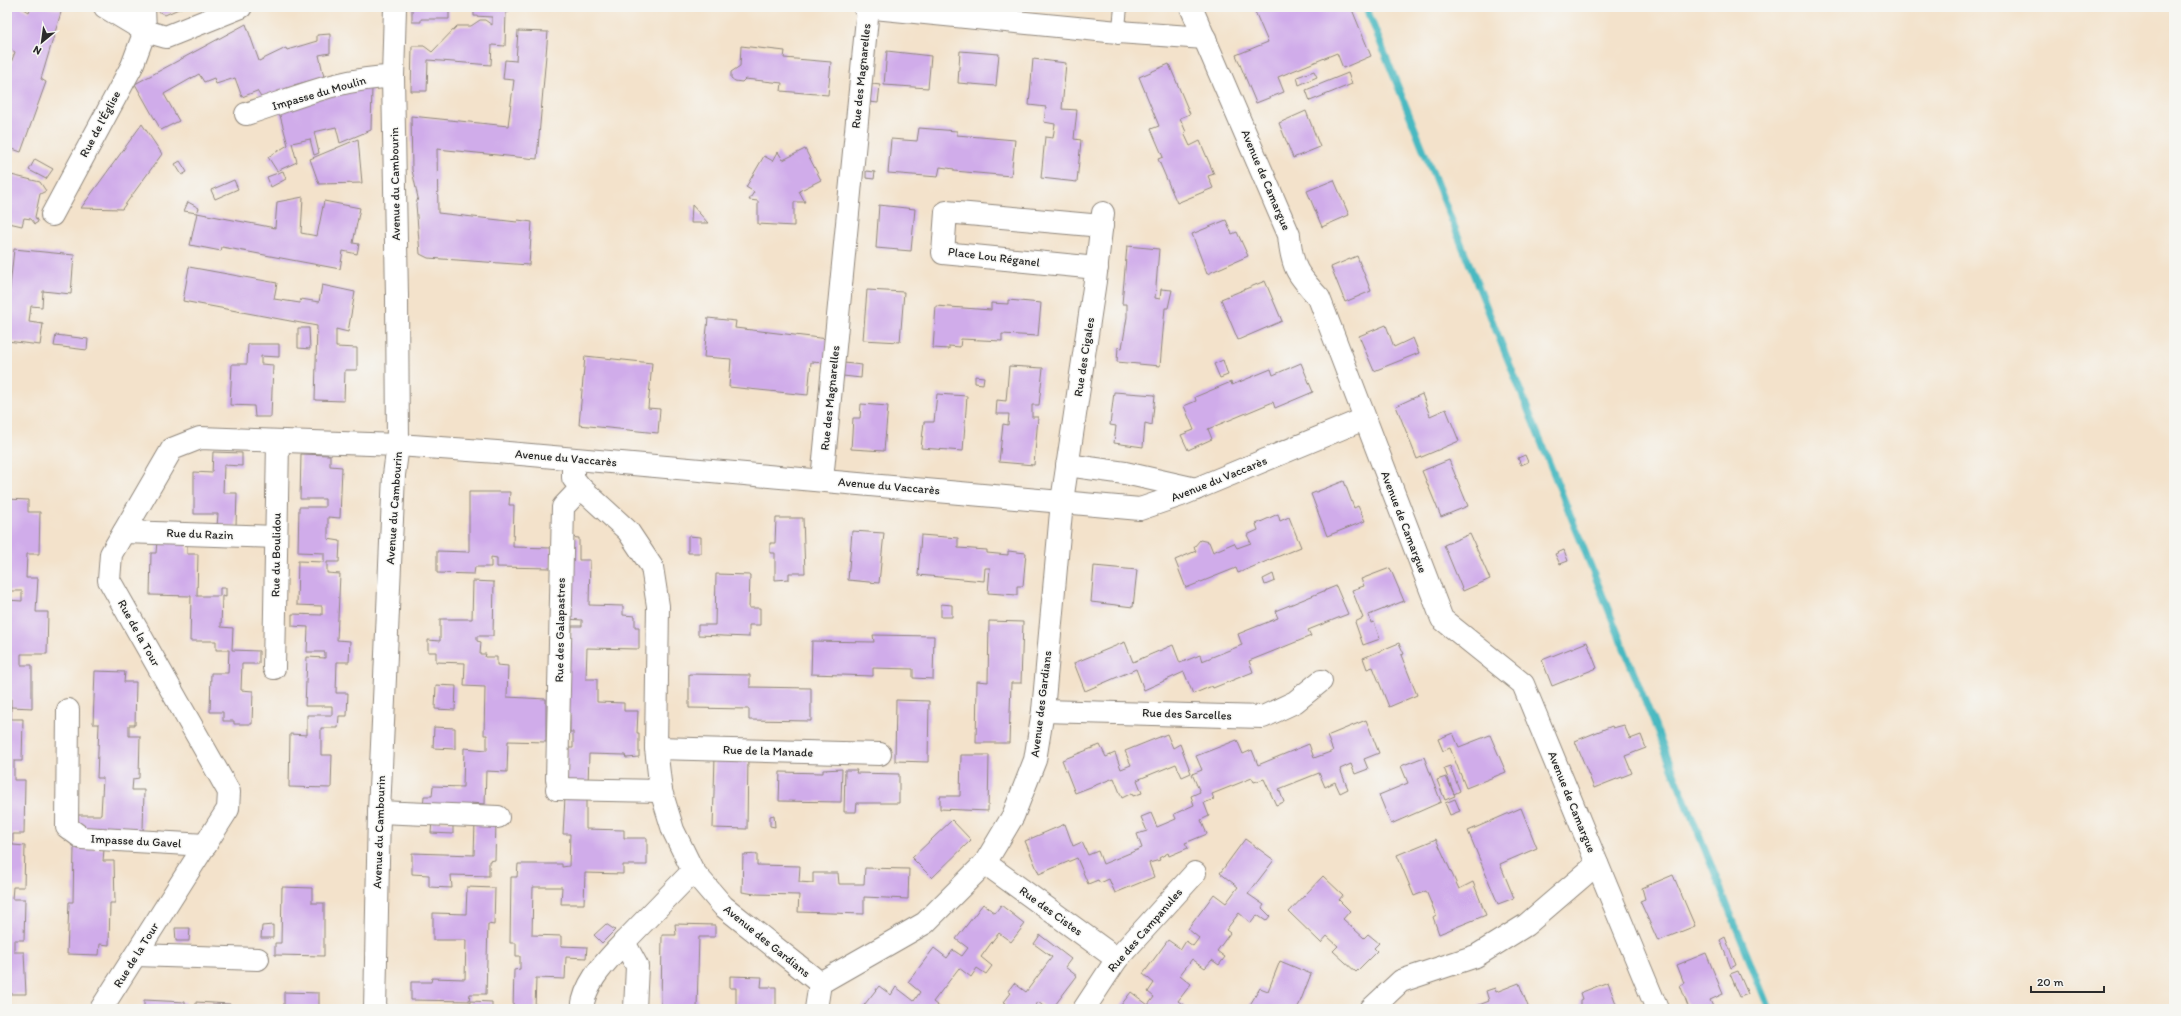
<svg xmlns="http://www.w3.org/2000/svg" width="2181" height="1016" font-family="Itim,sans-serif">
  <style>
    .lines { fill: none; stroke-linecap: round; stroke-linejoin: round }
    .stream { stroke: #4ab9c1; stroke-width: 7 }
    .building { fill: #d0acea }
    .lane-casing { stroke: #8f867b; stroke-width: 14 }
    .street-casing { stroke: #8f867b; stroke-width: 24 }
    .secondary-casing { stroke: #8f867b; stroke-width: 24 }
    .lane { stroke: #fff; stroke-width: 12 }
    .street { stroke: #fff; stroke-width: 22 }
    .secondary { stroke: #fff; stroke-width: 22 }
    .labels { text-anchor: middle; stroke-width: 3; stroke-linejoin: round; paint-order: stroke }
    .street-label { font-size: 12px; fill: #2b2b2b; stroke: #f6f6f2 }
  </style>
  <rect width="100%" height="100%" fill="#f6f6f2"/>
  <filter id="ink" filterUnits="userSpaceOnUse"><feTurbulence type="fractalNoise" baseFrequency=".025" numOctaves="2"/><feDisplacementMap in="SourceGraphic" scale="8" xChannelSelector="R" yChannelSelector="G"/><feConvolveMatrix kernelMatrix="1 2 1 2 8 2 1 2 1" color-interpolation-filters="sRGB"/></filter>
  <filter id="wash" filterUnits="userSpaceOnUse"><feTurbulence type="fractalNoise" baseFrequency=".012" numOctaves="4" result="noise"/><feDisplacementMap in="SourceGraphic" scale="16" xChannelSelector="R" yChannelSelector="G"/><feGaussianBlur stdDeviation="0.9" result="paint"/><feColorMatrix in="noise" values="0 0 0 0 0 0 0 0 0 0 0 0 0 0 0 0 0 1.4 0 .05"/><feComposite in="paint" operator="in"/></filter>
  <g filter="url(#wash)">
    <rect width="100%" height="100%" fill="#f3e2cb"/>
    <g class="lines">
      <polyline class="stream" points="1366,7 1769,1009"/>
    </g>
    <g id="blocks">
      <g class="building">
        <polygon points="7,7 21,7 29,12 31,7 62,9 41,79 46,82 21,152 7,147 7,67 9,68 15,52 7,47"/>
        <polygon points="151,7 183,7 165,15"/>
        <polygon points="412,7 449,7 449,19 421,19 421,22 412,22"/>
        <polygon points="474,7 509,7 509,12 506,12 505,46 492,45 491,65 428,60 427,91 411,91 412,46 424,46 432,52 457,26 471,26 480,20 485,20 492,25 492,17 474,16"/>
        <polygon points="1253,7 1351,7 1371,56 1343,68 1337,53 1278,77 1284,92 1256,103 1236,55 1268,42"/>
        <polygon points="246,24 259,61 286,48 287,50 317,41 317,35 330,34 330,53 319,55 324,77 294,85 295,88 262,99 257,91 242,97 235,78 216,84 214,78 204,82 199,74 164,94 179,121 161,130 135,84"/>
        <polygon points="518,31 548,32 537,159 437,149 438,213 517,222 518,220 532,222 529,265 428,258 420,254 416,204 418,198 412,170 411,116 508,126 514,80 503,79 505,60 516,61"/>
        <polygon points="741,46 785,51 784,58 831,62 828,95 781,91 782,83 745,79 742,82 735,81 731,78 731,72 740,66"/>
        <polygon points="887,51 931,56 928,88 884,85"/>
        <polygon points="960,51 999,54 996,86 958,83"/>
        <polygon points="1033,59 1066,63 1062,109 1077,110 1074,139 1081,140 1077,182 1041,178 1045,137 1053,138 1055,124 1044,122 1046,107 1029,105"/>
        <polygon points="1169,64 1190,114 1180,118 1186,132 1184,133 1190,146 1200,141 1214,174 1208,176 1213,188 1177,203 1158,159 1163,157 1151,129 1159,126 1139,77"/>
        <polygon points="1314,71 1317,77 1299,85 1297,77"/>
        <polygon points="1348,73 1352,84 1310,101 1306,90"/>
        <polygon points="872,84 880,85 878,103 870,102"/>
        <polygon points="372,86 371,130 340,143 336,127 314,132 319,153 314,155 310,139 292,143 297,162 277,171 268,157 288,145 278,108"/>
        <polygon points="1306,111 1320,147 1293,158 1279,123"/>
        <polygon points="142,124 162,154 122,209 81,208"/>
        <polygon points="919,128 957,131 957,135 1015,140 1011,176 954,171 954,169 940,167 938,177 888,173 891,139 917,141"/>
        <polygon points="358,139 362,183 319,184 310,159"/>
        <polygon points="805,149 821,180 799,191 805,202 794,202 794,226 758,224 758,201 749,200 754,192 746,187 764,156 773,161 778,152 783,160"/>
        <polygon points="35,159 53,169 46,179 29,170"/>
        <polygon points="180,161 187,172 182,175 175,164"/>
        <polygon points="283,171 286,179 271,187 267,177"/>
        <polygon points="866,171 875,172 874,179 866,178"/>
        <polygon points="7,174 40,182 46,191 40,194 35,217 38,222 35,224 31,219 24,218 22,226 9,223 10,219 7,219"/>
        <polygon points="234,180 238,189 215,199 211,190"/>
        <polygon points="1334,180 1349,215 1322,227 1307,191"/>
        <polygon points="303,197 301,233 317,236 324,201 360,208 353,243 359,244 357,254 343,251 340,269 222,247 221,251 190,245 197,213 184,211 188,202 199,208 197,213 275,228 277,202"/>
        <polygon points="692,205 708,223 691,223"/>
        <polygon points="879,205 915,209 911,251 876,248"/>
        <polygon points="1226,220 1232,234 1237,232 1248,256 1207,274 1192,234"/>
        <polygon points="1127,246 1159,249 1155,298 1160,299 1161,289 1172,290 1168,308 1165,308 1160,366 1117,362 1118,347 1122,348 1127,317 1127,304 1122,304"/>
        <polygon points="14,249 74,255 71,294 43,291 42,307 31,306 29,322 43,324 40,345 7,341 7,315"/>
        <polygon points="1357,256 1371,291 1345,302 1331,267"/>
        <polygon points="189,267 277,283 274,299 300,303 301,299 319,302 322,285 355,292 348,332 336,329 336,347 357,348 357,370 345,370 344,401 315,400 317,326 183,301"/>
        <polygon points="1265,281 1282,321 1238,340 1221,299"/>
        <polygon points="867,290 904,292 900,342 863,340"/>
        <polygon points="1008,300 1041,303 1038,336 1002,334 1002,341 961,339 960,347 949,346 949,349 933,348 936,306 991,310 991,303 1008,304"/>
        <polygon points="708,318 736,321 735,328 828,339 826,363 811,362 808,395 729,387 731,359 704,357"/>
        <polygon points="1386,325 1394,347 1413,338 1419,353 1374,371 1359,336"/>
        <polygon points="298,328 309,328 310,349 298,348"/>
        <polygon points="56,335 88,339 87,350 54,346"/>
        <polygon points="248,344 279,344 279,357 261,356 261,364 273,365 271,417 255,417 254,406 230,405 232,364 247,364"/>
        <polygon points="585,356 652,363 648,408 660,409 658,433 579,425"/>
        <polygon points="1223,360 1228,375 1220,378 1214,364"/>
        <polygon points="844,363 862,365 861,378 843,376"/>
        <polygon points="1301,363 1313,392 1275,408 1273,402 1208,429 1212,439 1188,450 1181,435 1194,430 1184,406 1196,401 1195,397 1231,382 1232,385 1271,369 1273,375"/>
        <polygon points="1009,366 1043,368 1039,405 1032,405 1032,417 1038,417 1034,465 999,462 1003,424 1008,425 1009,414 996,414 997,400 1006,401"/>
        <polygon points="975,376 984,377 983,384 975,383"/>
        <polygon points="1114,392 1155,395 1152,425 1145,423 1143,447 1114,443 1116,426 1110,425"/>
        <polygon points="937,394 967,396 963,451 921,448 924,422 934,422"/>
        <polygon points="1422,394 1430,416 1446,409 1459,441 1417,459 1396,406"/>
        <polygon points="861,404 888,406 884,451 851,449 853,418 860,418"/>
        <polygon points="213,452 242,453 242,466 224,465 223,493 237,493 236,526 217,526 218,514 194,514 194,472 212,473"/>
        <polygon points="301,454 330,455 330,466 342,467 340,518 328,517 328,539 340,541 339,562 327,562 327,573 340,574 337,640 350,641 349,662 337,662 336,693 348,693 347,716 339,716 338,728 321,728 321,755 332,755 331,788 289,787 290,734 307,735 307,715 332,715 332,706 305,706 307,657 325,658 325,652 307,652 308,627 292,626 292,614 322,615 322,606 297,605 298,561 324,562 324,553 298,552 299,507 325,507 325,499 300,499"/>
        <polygon points="1525,455 1528,462 1521,465 1518,458"/>
        <polygon points="1449,460 1468,506 1441,517 1422,471"/>
        <polygon points="1344,481 1354,508 1358,506 1365,521 1327,536 1311,494"/>
        <polygon points="469,492 510,492 509,505 514,505 513,547 552,548 551,568 497,567 497,558 491,557 491,567 475,567 474,574 437,573 437,551 469,552"/>
        <polygon points="7,499 28,500 28,512 40,512 39,554 27,554 26,578 38,578 36,612 48,612 47,654 21,654 21,665 32,665 32,708 11,707 11,698 7,698 7,600 22,601 22,591 7,591"/>
        <polygon points="1278,514 1280,521 1289,517 1301,547 1238,573 1236,568 1186,588 1175,560 1196,551 1194,547 1200,540 1209,542 1213,552 1234,543 1237,548 1251,543 1247,535 1258,530 1256,524"/>
        <polygon points="776,518 803,518 805,573 789,573 789,579 775,580 775,553 770,553 770,543 775,543"/>
        <polygon points="852,531 884,533 879,583 848,580"/>
        <polygon points="1470,534 1490,579 1463,591 1444,545"/>
        <polygon points="921,535 958,538 958,548 987,550 987,553 1008,555 1008,551 1026,553 1023,586 1017,586 1017,595 988,593 990,568 985,568 984,581 918,575"/>
        <polygon points="688,536 701,537 701,553 688,553"/>
        <polygon points="569,537 579,538 579,560 590,560 589,605 623,606 623,615 635,616 635,627 639,627 639,649 587,648 586,679 597,679 597,702 624,703 624,711 638,711 637,733 639,733 639,757 626,758 625,755 589,754 588,785 566,784 567,748 573,748 573,732 570,732 570,715 564,715 565,642 571,642 572,626 582,626 582,620 566,619"/>
        <polygon points="157,541 187,542 187,554 198,554 197,596 220,596 220,588 226,588 226,597 222,596 221,627 233,628 232,650 259,651 259,664 242,664 241,690 253,691 252,724 234,724 234,721 223,721 223,712 210,712 211,673 228,673 229,650 216,650 216,641 190,641 191,596 150,595 151,553 156,553"/>
        <polygon points="1564,550 1568,561 1560,564 1555,554"/>
        <polygon points="1094,566 1137,570 1133,607 1091,602"/>
        <polygon points="1390,568 1404,601 1369,615 1371,623 1374,622 1380,639 1363,645 1355,622 1363,618 1352,590 1364,586 1361,579"/>
        <polygon points="716,574 750,575 749,608 760,608 760,625 749,625 749,637 698,635 698,625 715,625"/>
        <polygon points="1273,574 1275,581 1265,585 1263,579"/>
        <polygon points="473,581 494,582 493,636 477,636 477,641 481,642 480,654 486,654 485,657 497,657 497,665 508,666 507,697 546,699 546,742 508,741 507,772 486,771 485,804 470,803 470,809 423,808 424,796 432,796 433,786 463,787 464,748 487,750 487,735 484,735 485,687 464,686 465,663 436,662 436,652 428,652 428,640 440,641 440,619 472,619"/>
        <polygon points="1336,586 1348,614 1308,630 1311,636 1249,661 1253,672 1213,688 1212,686 1193,694 1184,672 1144,690 1136,669 1085,691 1074,663 1125,642 1133,662 1173,645 1180,663 1200,655 1202,661 1242,645 1238,634 1278,618 1275,611"/>
        <polygon points="941,604 952,605 952,617 941,617"/>
        <polygon points="989,621 1023,622 1021,683 1011,683 1009,743 976,743 977,681 988,682"/>
        <polygon points="873,635 934,636 933,679 913,678 913,669 873,668 873,676 811,674 812,641 874,642"/>
        <polygon points="1587,642 1597,668 1552,686 1542,660"/>
        <polygon points="1399,643 1404,654 1401,655 1417,695 1389,707 1373,667 1367,669 1363,658"/>
        <polygon points="95,671 125,672 124,682 136,682 135,725 129,725 129,736 140,736 139,778 133,779 132,790 144,790 143,831 83,830 75,822 76,815 101,815 103,778 97,778 99,724 93,724"/>
        <polygon points="689,674 750,675 750,687 811,688 811,721 749,720 749,709 689,708"/>
        <polygon points="436,685 456,686 455,710 435,709"/>
        <polygon points="896,700 929,701 928,762 895,761"/>
        <polygon points="7,707 11,707 11,719 23,719 22,761 14,761 14,780 25,780 24,834 13,834 13,845 25,846 24,887 13,887 12,899 25,899 24,940 14,940 14,952 24,952 26,994 7,994"/>
        <polygon points="1366,720 1379,753 1364,759 1368,769 1355,774 1351,764 1340,769 1348,789 1340,793 1335,782 1325,787 1319,773 1279,789 1284,802 1276,805 1264,779 1254,782 1252,778 1212,794 1214,799 1204,803 1209,816 1201,820 1207,834 1185,843 1188,848 1169,856 1168,853 1159,858 1160,860 1149,863 1154,877 1115,893 1109,879 1100,883 1098,880 1088,884 1077,858 1039,874 1025,841 1065,824 1073,846 1082,842 1088,855 1098,851 1103,864 1142,848 1137,834 1147,831 1141,817 1151,813 1157,827 1176,819 1174,814 1194,805 1191,796 1200,792 1192,774 1202,770 1196,756 1237,740 1243,754 1252,750 1258,765 1309,744 1314,758 1333,751 1327,736"/>
        <polygon points="1624,725 1630,739 1641,735 1646,748 1625,756 1632,773 1594,788 1575,741 1612,726 1613,728"/>
        <polygon points="434,727 455,728 455,749 433,748"/>
        <polygon points="1453,733 1459,747 1490,735 1506,772 1466,788 1450,748 1443,751 1438,739"/>
        <polygon points="1167,734 1173,748 1180,744 1191,773 1182,777 1176,764 1137,780 1142,793 1133,796 1132,793 1122,798 1114,778 1075,793 1062,760 1100,745 1106,757 1115,753 1121,769 1131,765 1125,751"/>
        <polygon points="961,755 989,755 988,811 940,809 940,796 960,796"/>
        <polygon points="715,756 748,757 747,829 713,828"/>
        <polygon points="1424,757 1441,802 1391,824 1379,795 1408,783 1401,766"/>
        <polygon points="1450,766 1460,791 1454,794 1444,768"/>
        <polygon points="842,769 841,802 779,801 780,772 823,773 823,770"/>
        <polygon points="845,770 857,770 856,773 899,774 899,803 857,803 856,812 844,812"/>
        <polygon points="1446,777 1455,796 1445,800 1437,780"/>
        <polygon points="565,797 586,797 586,829 624,830 624,838 647,838 647,865 623,865 623,874 585,873 584,904 561,904 562,887 533,887 532,935 561,936 561,946 587,947 586,958 566,957 565,979 536,978 535,1009 513,1009 514,970 520,969 520,956 516,956 516,943 510,943 511,877 517,877 518,864 562,864 562,867 569,866 570,834 563,834"/>
        <polygon points="1455,799 1460,811 1450,815 1445,803"/>
        <polygon points="1521,808 1537,848 1500,864 1514,898 1498,904 1468,831"/>
        <polygon points="774,815 775,827 770,826 770,816"/>
        <polygon points="952,820 971,840 932,878 912,858"/>
        <polygon points="432,821 453,822 453,834 431,833"/>
        <polygon points="475,822 496,823 495,860 489,861 489,876 451,875 452,888 429,887 429,875 412,874 412,853 474,855"/>
        <polygon points="1245,839 1274,860 1248,894 1264,905 1262,908 1270,916 1266,921 1257,915 1251,923 1239,913 1226,930 1230,933 1217,951 1225,957 1219,965 1212,960 1205,968 1192,959 1180,975 1191,984 1178,1001 1185,1006 1183,1009 1118,1009 1131,992 1148,1005 1154,997 1148,992 1154,983 1143,974 1168,940 1181,949 1186,941 1193,946 1199,938 1188,929 1214,894 1226,903 1238,887 1220,873"/>
        <polygon points="1436,839 1459,889 1473,882 1486,915 1439,934 1433,917 1436,915 1426,891 1414,896 1397,855"/>
        <polygon points="74,848 104,849 103,861 114,861 115,903 110,903 109,945 100,944 99,955 67,954 69,902 73,902"/>
        <polygon points="757,854 757,865 800,866 799,882 813,883 813,873 838,873 839,884 864,884 865,868 909,869 908,899 864,897 864,914 798,912 799,895 755,894 742,892 743,855"/>
        <polygon points="1673,875 1695,926 1658,941 1640,901 1645,899 1642,888"/>
        <polygon points="1323,876 1343,895 1339,900 1350,911 1343,919 1364,938 1368,934 1379,943 1374,948 1377,951 1356,972 1333,951 1338,946 1327,936 1321,943 1289,912"/>
        <polygon points="282,887 312,888 312,903 324,903 324,956 275,955 275,943 281,943"/>
        <polygon points="467,887 495,888 494,925 488,924 486,994 470,994 469,1001 411,1000 411,982 431,982 432,978 465,979 466,940 433,940 433,913 466,914"/>
        <polygon points="983,904 995,913 1001,905 1025,924 1011,942 999,933 994,939 981,957 992,966 986,974 977,968 971,977 959,968 933,1002 942,1009 925,1009 922,1006 920,1009 861,1009 879,986 891,995 896,987 914,1001 920,992 908,982 934,948 947,958 953,950 962,956 968,948 956,939"/>
        <polygon points="606,924 615,930 602,943 594,935"/>
        <polygon points="675,924 715,925 715,937 699,937 697,1009 661,1009 662,935 676,935"/>
        <polygon points="273,925 273,938 261,938 262,926"/>
        <polygon points="175,928 190,928 189,941 176,941"/>
        <polygon points="1040,935 1071,959 1065,967 1077,976 1052,1009 1047,1009 1038,1002 1034,1009 1006,1009 1003,1007 1006,1003 1004,1002 1011,993 1008,991 1014,983 1026,992 1052,957 1034,944"/>
        <polygon points="1725,937 1736,965 1731,968 1720,940"/>
        <polygon points="1706,953 1723,994 1710,1000 1714,1009 1689,1009 1680,985 1684,983 1677,965"/>
        <polygon points="1280,961 1311,974 1299,1005 1296,1009 1248,1008 1260,988 1268,991"/>
        <polygon points="1738,971 1748,994 1740,997 1730,974"/>
        <polygon points="730,976 762,977 761,987 776,987 776,1009 736,1009 736,988 730,988"/>
        <polygon points="1608,982 1618,1009 1580,1009 1580,1000 1582,999 1580,993"/>
        <polygon points="1519,983 1529,1009 1480,1009 1479,1005 1489,1001 1486,991 1495,988 1496,992"/>
        <polygon points="284,992 319,993 319,1009 284,1009"/>
        <polygon points="144,1000 185,1002 185,1009 144,1009"/>
        <polygon points="470,1001 492,1002 492,1009 470,1009"/>
        <polygon points="196,1002 230,1004 230,1009 196,1009"/>
      </g>
    </g>
  </g>
  <g filter="url(#ink)">
    <use href="#blocks" fill-opacity="0" stroke="#8f867b" stroke-width="1"/>
    <g class="lines">
      <defs>
        <polyline id="lane" points="1118,38 1121,7"/>
        <g id="street">
          <polyline points="105,7 145,31 166,37 241,7"/>
          <polyline points="395,7 393,77 397,297"/>
          <polyline points="864,7 1118,32 1205,38"/>
          <path d="M1191,7L1289,235C1292,268 1297,274 1319,298L1442,619L1523,684L1657,1009"/>
          <path d="M246,114C293,99 343,77 393,77"/>
          <polyline points="52,215 132,66 145,31 144,7"/>
          <polyline points="1097,268 943,253 946,212 1102,226"/>
          <polyline points="573,460 573,478 581,488 628,531 652,567 658,606 656,748 661,791 673,830 693,871 723,906 820,983 925,923 985,863 1013,816 1035,760 1043,711 1062,501 1095,281 1103,213"/>
          <polyline points="1067,465 1125,473 1196,489"/>
          <polyline points="822,480 868,8"/>
          <polyline points="124,532 276,537"/>
          <polyline points="274,668 278,442"/>
          <polyline points="68,710 67,827 82,838 206,845"/>
          <polyline points="1043,711 1263,717 1295,702 1321,681"/>
          <polyline points="656,748 880,754"/>
          <polyline points="557,780 563,507 581,488"/>
          <polyline points="557,789 661,791"/>
          <polyline points="379,812 498,817"/>
          <polyline points="985,863 1117,959"/>
          <polyline points="624,942 693,871"/>
          <polyline points="136,955 258,959"/>
          <polyline points="101,1009 228,809 229,792 109,580 111,554 172,449 200,438 398,445 497,452 1140,509 1181,495 1364,419"/>
          <path d="M582,1009C585,981 606,962 624,942L637,966L635,1009"/>
          <polyline points="816,1009 820,983"/>
          <polyline points="1084,1009 1117,959 1195,873"/>
          <polyline points="1371,1009 1401,981 1476,956 1526,925 1597,864"/>
        </g>
        <polyline id="secondary" points="375,1009 379,812 394,475 398,445 397,297"/>
      </defs>
      <use href="#lane" class="lane-casing"/>
      <use href="#street" class="street-casing"/>
      <use href="#secondary" class="secondary-casing"/>
      <use href="#lane" class="lane"/>
      <use href="#street" class="street"/>
      <use href="#secondary" class="secondary"/>
    </g>
  </g>
  <g class="labels">
    <g class="street-label">
      <text transform="translate(861 76) rotate(-84)" y="4">Rue des Magnarelles</text>
      <text transform="translate(319 93) rotate(-16)" y="4">Impasse du Moulin</text>
      <text transform="translate(100 124) rotate(-62)" y="4">Rue de l'Église</text>
      <text transform="translate(1266 180) rotate(67)" y="4">Avenue de Camargue</text>
      <text transform="translate(395 184) rotate(-91)" y="4">Avenue du Cambourin</text>
      <text transform="translate(994 257) rotate(7)" y="4">Place Lou Réganel</text>
      <text transform="translate(1084 357) rotate(-81)" y="4">Rue des Cigales</text>
      <text transform="translate(830 398) rotate(-84)" y="4">Rue des Magnarelles</text>
      <text transform="translate(566 458) rotate(5)" y="4">Avenue du Vaccarès</text>
      <text transform="translate(1219 479) rotate(-22)" y="4">Avenue du Vaccarès</text>
      <text transform="translate(889 486) rotate(5)" y="4">Avenue du Vaccarès</text>
      <text transform="translate(394 508) rotate(-86)" y="4">Avenue du Cambourin</text>
      <text transform="translate(1404 522) rotate(69)" y="4">Avenue de Camargue</text>
      <text transform="translate(200 534) rotate(2)" y="4">Rue du Razin</text>
      <text transform="translate(276 555) rotate(-89)" y="4">Rue du Boulidou</text>
      <text transform="translate(560 630) rotate(-89)" y="4">Rue des Galapastres</text>
      <text transform="translate(139 633) rotate(61)" y="4">Rue de la Tour</text>
      <text transform="translate(1041 704) rotate(-83)" y="4">Avenue des Gardians</text>
      <text transform="translate(1187 714) rotate(2)" y="4">Rue des Sarcelles</text>
      <text transform="translate(768 751) rotate(2)" y="4">Rue de la Manade</text>
      <text transform="translate(1572 802) rotate(68)" y="4">Avenue de Camargue</text>
      <text transform="translate(379 832) rotate(-88)" y="4">Avenue du Cambourin</text>
      <text transform="translate(136 841) rotate(3)" y="4">Impasse du Gavel</text>
      <text transform="translate(1051 911) rotate(36)" y="4">Rue des Cistes</text>
      <text transform="translate(1145 930) rotate(-49)" y="4">Rue des Campanules</text>
      <text transform="translate(767 941) rotate(39)" y="4">Avenue des Gardians</text>
      <text transform="translate(136 955) rotate(-58)" y="4">Rue de la Tour</text>
    </g>
  </g>
  <rect width="2181" height="1016" fill="none" stroke="#f6f6f2" stroke-width="24"/>
  <g transform="translate(42 42) rotate(209)" stroke="#f6f6f2" stroke-width="3" paint-order="stroke">
  <path d="M0-3L7 15L0 10L-7 15Z" fill="#2b2b2b"/>
  <text y="-6" font-size="11" font-weight="bold" text-anchor="middle" fill="#2b2b2b">N</text>
  </g>
  <path d="M2031 986v6h73v-6" fill="none" stroke="#2b2b2b" stroke-width="2"/>
  <text x="2037" y="986" font-size="12" fill="#2b2b2b" stroke="#f6f6f2" stroke-width="3" paint-order="stroke">20 m</text>
</svg>
